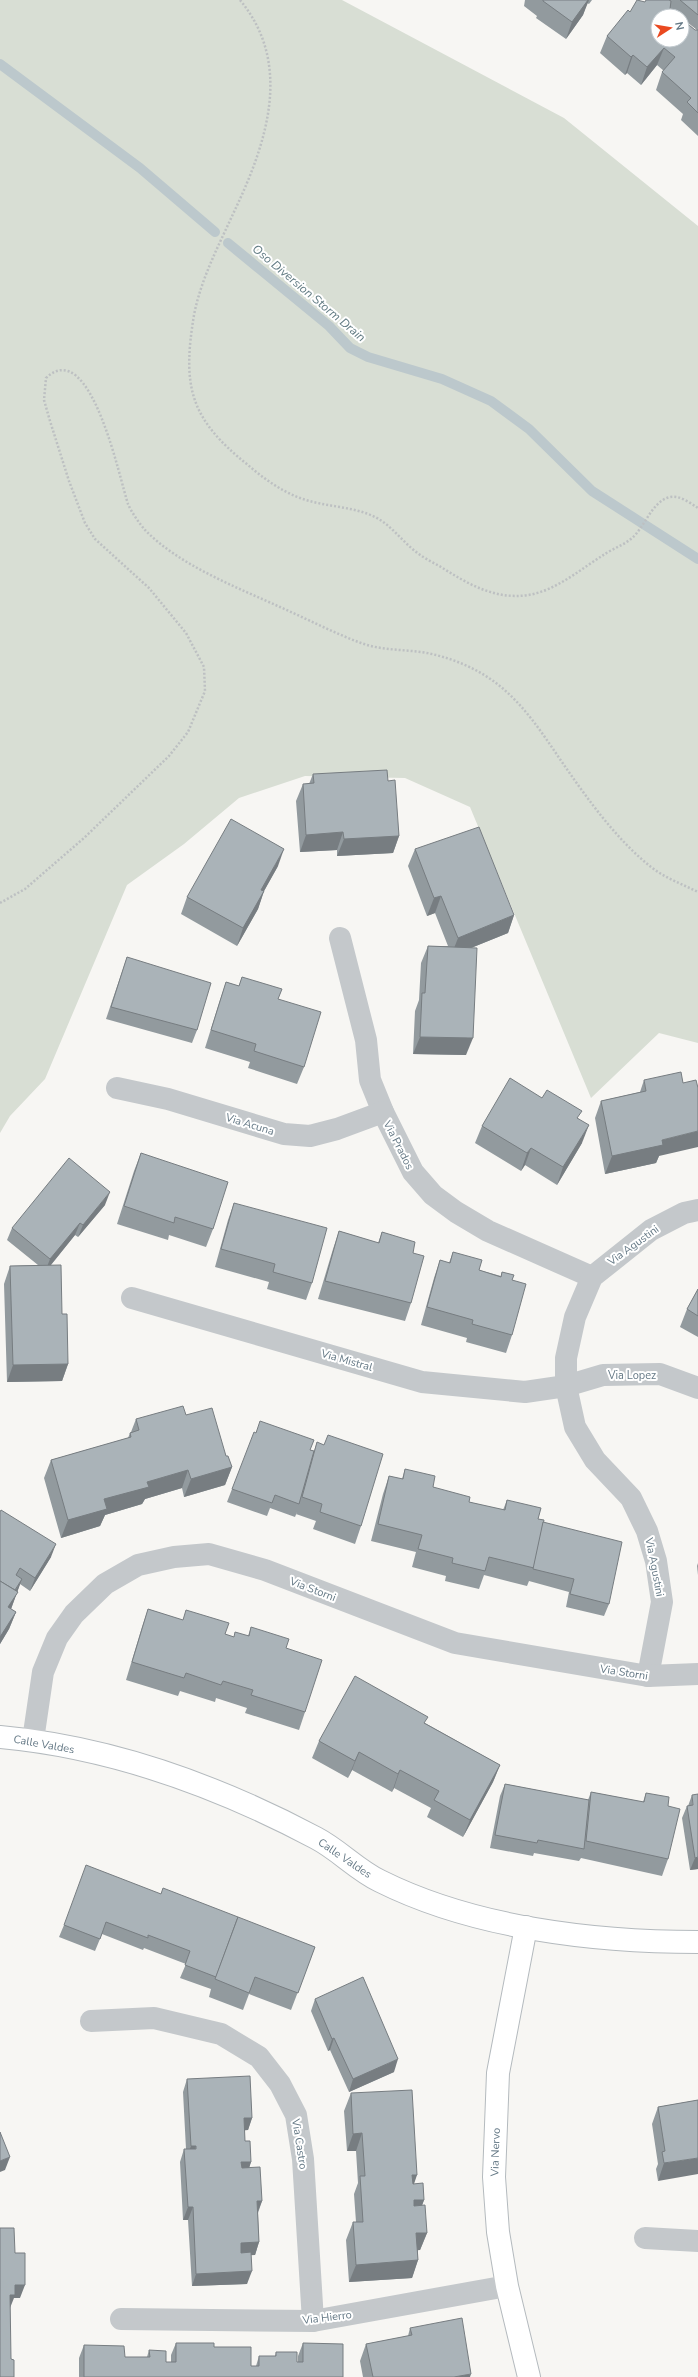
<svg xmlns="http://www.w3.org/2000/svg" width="698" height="2377" font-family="'Nunito Sans',sans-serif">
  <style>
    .green { fill: #d8ded4 }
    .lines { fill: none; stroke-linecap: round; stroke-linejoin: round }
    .stream { stroke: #bcc8cc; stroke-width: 10 }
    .secondary-casing { stroke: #b4babe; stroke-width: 24 }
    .path { stroke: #bdc0c2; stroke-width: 2.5; stroke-dasharray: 2 2; stroke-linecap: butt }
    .street { stroke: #c4c8cb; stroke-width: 22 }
    .secondary { stroke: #fff; stroke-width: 22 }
    .wall { fill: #929a9e; fill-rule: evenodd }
    .shaded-wall { fill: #777d81 }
    .building { fill: #aab3b8; stroke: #777d81 }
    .labels { text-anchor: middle; stroke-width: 4; stroke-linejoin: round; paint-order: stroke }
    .street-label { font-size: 11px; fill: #647885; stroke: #fff }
    .water-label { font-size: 12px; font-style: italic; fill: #607a82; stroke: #fff }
  </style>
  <rect width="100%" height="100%" fill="#f7f6f3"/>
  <polygon class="green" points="0,0 342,0 564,118 698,226 698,1043 659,1033 591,1098 470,807 405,778 305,776 239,798 184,844 127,885 45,1079 10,1116 0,1133"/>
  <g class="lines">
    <g class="stream">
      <polyline points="0,64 140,168 215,232"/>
      <polyline points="228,243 329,326 350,348 368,357 442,379 491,401 529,429 592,491 698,559"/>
    </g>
    <defs>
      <g id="secondary">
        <path d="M0,1737C110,1747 218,1786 316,1838C339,1850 357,1870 380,1881C474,1928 594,1942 698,1942"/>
        <polyline points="526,1927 498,2073 494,2177 498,2232 507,2286 529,2377"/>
      </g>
    </defs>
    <use href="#secondary" class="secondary-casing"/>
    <g class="path">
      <path d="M240,0C294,65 266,145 233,214C218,247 201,279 194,315C182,387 190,419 248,465C263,478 281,491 300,498C324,507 353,506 375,517C391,525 401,540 415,551C422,557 432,562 441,567C468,584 495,600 528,595C556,591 582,568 605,554C614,548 624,545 632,538C645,527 652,501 670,497C680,495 690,503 698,508"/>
      <path d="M0,903L25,889L84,838L169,756L188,732L205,691L204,667L186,633L149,588L95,539L85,523L69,481L50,421L44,400L46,378C91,335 120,481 128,504C132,513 139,523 145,530C179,565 236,587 280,607C307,619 334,633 361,643C383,651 405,649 427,653C452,658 476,668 496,683C525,705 544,736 564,765C589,801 617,840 651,867C665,878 682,884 698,892"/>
    </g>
    <g class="street">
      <polyline points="340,938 366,1040 370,1080 383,1112 413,1172 433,1195 456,1212 488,1231 592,1277"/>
      <polyline points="117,1088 168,1099 284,1134 310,1136 337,1129 383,1112"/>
      <polyline points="132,1298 422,1382 525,1392 566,1386 603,1375 660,1374 698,1388"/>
      <polyline points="648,1676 662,1602 656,1561 647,1531 631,1498 595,1460 575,1427 566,1386 566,1358 575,1317 592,1277 651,1230 684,1213 698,1210"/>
      <polyline points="33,1740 43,1672 57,1638 74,1614 105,1584 138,1565 174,1557 209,1554 265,1570 455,1643 648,1676 698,1674"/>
      <polyline points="91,2021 154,2018 221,2034 259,2057 280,2084 296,2115 303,2159 313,2321"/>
      <polyline points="645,2238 698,2241"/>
      <polyline points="121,2319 313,2321 507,2286"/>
    </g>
    <use href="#secondary" class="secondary"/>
  </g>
  <g class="wall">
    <polygon points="525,0 592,0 589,4 587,3 583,15 566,39 536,18 537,16 524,6"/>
    <path d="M670,0H698V136L681,120L683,114L656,90L662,72L664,71L657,65L641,85L627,73L625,75L600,53L607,36L630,12L645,2ZM670,8L680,16H682V18L697,30H695L670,9Z"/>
    <polygon points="313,774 388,781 399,836 393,853 337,856 337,850 300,852 296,801 303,784 309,784"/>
    <polygon points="415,849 514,915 508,933 471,948 466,1055 413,1054 415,1011 419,1000 421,963 428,946 448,946 435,913 427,916 408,866"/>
    <polygon points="278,866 264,891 258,909 237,946 181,914 187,897"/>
    <polygon points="127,957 197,1030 192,1043 106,1019"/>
    <polygon points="242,977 278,999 304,1067 297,1084 248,1068 250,1062 205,1048 220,1000 226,982 239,986"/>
    <polygon points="644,1080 659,1156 656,1163 605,1174 595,1118 601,1101 640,1092"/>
    <polygon points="542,1098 579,1119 582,1143 557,1185 525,1165 521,1171 475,1143 482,1126"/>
    <polygon points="141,1153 213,1229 206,1247 169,1235 168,1240 117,1224 134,1171"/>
    <polygon points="234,1203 312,1283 306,1300 267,1289 269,1282 215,1267 228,1220"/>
    <polygon points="105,1205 78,1237 75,1235 51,1265 62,1314 68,1364 62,1381 7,1382 4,1284 10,1266 38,1265 7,1240 12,1228"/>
    <polygon points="339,1231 378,1243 382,1232 413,1253 411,1303 405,1321 318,1299 333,1249"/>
    <polygon points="453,1252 479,1270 501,1276 502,1272 512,1280 512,1335 506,1353 466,1342 467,1338 421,1325 434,1278 440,1260 449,1263"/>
    <polygon points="698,1289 698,1337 680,1327 687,1309"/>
    <polygon points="186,1415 226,1456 232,1467 225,1485 184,1497 182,1488 145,1499 142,1504 105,1515 100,1526 61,1538 44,1478 51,1460 128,1438 130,1433 131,1432 136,1419"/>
    <polygon points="317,1442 361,1526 355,1544 313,1529 316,1521 296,1514 297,1512 295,1517 270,1508 267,1516 227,1502 232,1489 310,1450 314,1451"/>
    <polygon points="405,1469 433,1487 469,1502 503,1510 507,1500 543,1522 609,1604 604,1616 566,1607 569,1592 529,1581 527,1586 484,1575 479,1589 445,1581 446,1576 412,1567 416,1552 371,1541 383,1494 389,1476 402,1479"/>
    <polygon points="0,1512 51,1557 30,1591 20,1584 11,1609 16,1612 9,1629 0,1644"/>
    <polygon points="698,1563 698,1575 697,1566"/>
    <polygon points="148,1609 233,1637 248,1636 251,1627 286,1648 305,1712 299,1730 245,1713 247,1708 216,1698 215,1702 180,1691 178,1696 126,1680 142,1627"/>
    <polygon points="425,1723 500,1765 493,1782 463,1837 427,1817 431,1808 394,1788 392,1792 352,1770 348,1778 312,1758 319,1741"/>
    <polygon points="505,1784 588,1800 591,1792 643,1802 646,1793 668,1806 668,1859 662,1876 581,1858 579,1861 534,1853 533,1856 490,1848 500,1796"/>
    <polygon points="692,1795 698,1869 690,1870 682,1818 687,1806 688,1806"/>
    <polygon points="161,1894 315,1947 291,2010 249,1994 243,2010 209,1997 211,1989 180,1978 186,1964 144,1948 143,1950 102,1934 95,1951 59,1937 64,1925"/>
    <polygon points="315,1999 394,2072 349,2092 330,2050 328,2051 311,2011"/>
    <polygon points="187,2079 252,2118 248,2130 244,2130 245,2141 251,2162 249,2168 262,2201 258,2213 259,2242 255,2255 251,2255 247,2284 192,2286 188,2220 183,2220 180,2162 184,2149 186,2149 183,2092"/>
    <polygon points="351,2093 414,2184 424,2200 422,2205 427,2233 420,2250 418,2250 418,2260 412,2278 349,2282 346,2240 353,2222 356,2222 354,2194 358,2183 356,2151 347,2151 344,2111"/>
    <polygon points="698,2100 658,2181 656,2169 658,2164 652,2124 658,2107"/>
    <polygon points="410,2328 470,2377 363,2377 360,2361 366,2344 408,2336"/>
    <polygon points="176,2343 214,2347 251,2366 256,2366 259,2356 275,2356 276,2352 297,2362 298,2362 298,2356 303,2343 343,2377 79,2377 79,2358 84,2345 125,2357 147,2357 149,2350 166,2362 171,2362 171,2355"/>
  </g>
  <g class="shaded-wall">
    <polygon points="585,0 589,0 583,15 566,39 572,22"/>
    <polygon points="664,48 657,65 641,85 647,67"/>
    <polygon points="633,55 627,73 625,75 631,57"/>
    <polygon points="343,832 337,850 300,852 306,835"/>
    <polygon points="399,836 393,853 337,856 344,839"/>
    <polygon points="284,849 278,866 255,907 261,890"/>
    <polygon points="264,891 258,909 237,946 243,928"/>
    <polygon points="441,896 435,913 427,916 434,898"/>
    <polygon points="514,915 508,933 451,956 458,938"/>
    <polygon points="420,1037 473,1038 466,1055 413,1054"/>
    <polygon points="589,1125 582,1143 557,1185 563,1167"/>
    <polygon points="698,1131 698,1147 659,1156 656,1163 605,1174 612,1156 662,1140"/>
    <polygon points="531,1148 525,1165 521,1171 527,1153"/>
    <polygon points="110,1192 105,1205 78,1237 83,1225"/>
    <polygon points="80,1223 75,1235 45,1272 50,1259"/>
    <polygon points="68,1364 62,1381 7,1382 13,1365"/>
    <polygon points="232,1467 225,1485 184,1497 191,1479"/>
    <polygon points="188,1470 182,1488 145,1499 142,1504 105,1515 100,1526 61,1538 68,1520 104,1499 147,1482"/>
    <polygon points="56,1544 51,1557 30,1591 35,1578"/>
    <polygon points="22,1579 11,1609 2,1624 13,1595"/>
    <polygon points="16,1612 9,1629 0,1644 0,1637"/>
    <polygon points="359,1752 352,1770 348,1778 355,1761"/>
    <polygon points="500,1765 493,1782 463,1837 470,1820"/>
    <polygon points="400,1770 394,1788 392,1792 398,1774"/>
    <polygon points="698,1857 698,1869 690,1870 695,1858"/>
    <polygon points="334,2038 330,2050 328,2051 332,2039"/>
    <polygon points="398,2059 394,2072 349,2092 353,2079"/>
    <polygon points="244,2118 252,2118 248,2130 239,2131"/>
    <polygon points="362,2133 356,2151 347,2151 353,2134"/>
    <polygon points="191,2146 196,2146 192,2158 186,2159"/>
    <polygon points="10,2157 5,2170 0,2172 0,2161"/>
    <polygon points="698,2158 698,2174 658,2181 664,2163"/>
    <polygon points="241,2162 251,2162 247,2174 237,2175"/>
    <polygon points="412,2175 417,2175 411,2193"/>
    <polygon points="414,2200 424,2200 418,2217 408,2218"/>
    <polygon points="257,2201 262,2201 257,2214"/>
    <polygon points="188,2207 193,2207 188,2220 183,2220"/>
    <polygon points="416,2233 427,2233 420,2250 410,2251"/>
    <polygon points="259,2242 255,2255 236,2256 241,2243"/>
    <polygon points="418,2260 412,2278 349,2282 356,2265"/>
    <polygon points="252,2271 247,2284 192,2286 196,2274"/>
    <polygon points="15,2285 25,2285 20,2298 14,2298 10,2308 10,2295"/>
    <polygon points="471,2374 470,2377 454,2377"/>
  </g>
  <g class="building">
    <polygon points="543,0 588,0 572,22 543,1"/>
    <polygon points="637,0 645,2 646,0 669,0 671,1 670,9 678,16 658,16 658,40 682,40 682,19 695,30 698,30 698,113 687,102 691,98 662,72 675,57 664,48 647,67 633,55 631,57 607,36 628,10 630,12"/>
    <polygon points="680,0 698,0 698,15"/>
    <polygon points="387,770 388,781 395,780 399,836 344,839 343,832 306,835 303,784 314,783 313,774"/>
    <polygon points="231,819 284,849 261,890 264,891 243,928 187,897"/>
    <polygon points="479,827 514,915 458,938 441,896 434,898 415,849"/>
    <polygon points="428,946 477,948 473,1038 420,1037 422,993 425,993"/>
    <polygon points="127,957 211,983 197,1030 111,1007"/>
    <polygon points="242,977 282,989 278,999 321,1012 304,1067 254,1051 256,1044 211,1030 226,982 239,986"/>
    <polygon points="681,1072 683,1083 696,1080 698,1088 698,1131 662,1140 663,1145 612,1156 601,1101 646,1091 644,1080"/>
    <polygon points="510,1078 542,1098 547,1090 582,1111 577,1118 589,1125 563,1167 531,1148 527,1153 482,1126"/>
    <polygon points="141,1153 228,1182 213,1229 175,1217 174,1223 124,1206"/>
    <polygon points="69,1158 110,1192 83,1225 80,1223 50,1259 12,1228"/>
    <polygon points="234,1203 327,1228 312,1283 273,1272 275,1264 221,1249"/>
    <polygon points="339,1231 379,1243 382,1232 415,1242 413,1253 424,1256 411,1303 325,1281"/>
    <polygon points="453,1252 482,1260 479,1270 501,1277 502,1272 514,1275 512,1280 526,1284 512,1335 472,1324 473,1320 427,1307 440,1260 450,1263"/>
    <polygon points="61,1265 62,1314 67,1314 68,1364 13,1365 10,1266"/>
    <polygon points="698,1289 698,1316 687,1309"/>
    <polygon points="183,1406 186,1415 212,1408 226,1456 228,1456 232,1467 191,1479 188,1470 147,1482 149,1487 104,1499 107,1509 68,1520 51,1460 131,1437 130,1433 139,1430 136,1419"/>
    <polygon points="260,1421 314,1440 310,1450 314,1451 299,1504 275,1495 272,1503 232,1489 254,1432 256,1433"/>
    <polygon points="328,1435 383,1454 361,1526 320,1512 322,1504 302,1497 317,1442 324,1445"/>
    <polygon points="405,1469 435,1476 433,1487 470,1497 469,1502 505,1510 507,1500 541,1508 538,1519 544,1520 534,1568 489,1557 485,1571 452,1563 453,1558 418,1549 422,1535 378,1524 389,1476 403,1479"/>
    <polygon points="1,1510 56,1544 35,1578 20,1568 16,1575 22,1579 15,1590 0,1581 0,1512"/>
    <polygon points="543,1522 622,1542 609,1604 570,1594 574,1579 533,1569"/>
    <polygon points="0,1581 18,1592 8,1607 16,1612 0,1637"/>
    <polygon points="148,1609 183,1620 186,1610 229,1623 225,1634 234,1637 235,1632 249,1636 251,1627 289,1639 286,1648 322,1660 305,1712 251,1695 253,1690 223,1681 221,1685 186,1673 184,1678 132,1662"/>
    <polygon points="355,1676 428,1717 424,1723 500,1765 470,1820 434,1800 439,1791 400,1770 398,1774 359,1752 355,1761 319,1741"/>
    <polygon points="505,1784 589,1800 584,1849 538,1840 537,1843 495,1835"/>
    <polygon points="591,1792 644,1802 646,1793 669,1797 668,1806 680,1809 668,1859 586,1841"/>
    <polygon points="698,1794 698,1857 695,1858 687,1806 693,1805 692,1795"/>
    <polygon points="86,1865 161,1894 163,1888 238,1917 216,1977 185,1965 190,1951 148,1935 148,1938 106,1922 100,1939 64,1925"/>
    <polygon points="238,1917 315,1947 298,1993 255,1977 249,1993 215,1979"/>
    <polygon points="363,1977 398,2059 353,2079 334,2038 332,2039 315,1999"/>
    <polygon points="250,2076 252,2118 244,2118 245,2141 250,2141 251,2162 241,2162 242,2168 260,2167 262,2201 257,2201 259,2242 241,2243 241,2253 251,2252 252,2271 196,2274 193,2207 188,2207 184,2149 196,2149 196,2146 191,2146 187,2079"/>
    <polygon points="412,2090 417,2175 412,2175 413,2184 423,2183 424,2200 414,2200 414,2206 425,2205 427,2233 416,2233 418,2260 356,2265 353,2222 363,2222 360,2176 365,2176 362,2133 353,2134 351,2093"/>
    <polygon points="698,2100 698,2158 664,2163 662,2152 665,2151 658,2107"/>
    <polygon points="0,2132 10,2157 0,2161"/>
    <polygon points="0,2228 14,2228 15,2253 25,2253 25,2285 15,2285 15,2295 10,2295 11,2359 14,2360 14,2377 0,2377"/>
    <polygon points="462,2318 471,2374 454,2377 373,2377 366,2344 412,2335 410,2328"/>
    <polygon points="176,2343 214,2343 214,2347 251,2347 251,2366 259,2366 259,2356 276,2356 276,2352 297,2352 297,2362 303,2362 303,2343 343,2344 343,2377 84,2377 84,2345 124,2346 125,2357 150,2357 149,2350 166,2351 166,2362 176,2362"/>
  </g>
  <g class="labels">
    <g class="street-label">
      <text transform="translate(250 1124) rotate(17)" y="4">Via Acuna</text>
      <text transform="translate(399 1145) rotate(63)" y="4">Via Prados</text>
      <text transform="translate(633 1245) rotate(-36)" y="4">Via Agustini</text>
      <text transform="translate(347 1360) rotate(16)" y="4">Via Mistral</text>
      <text x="632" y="1379">Via Lopez</text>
      <text transform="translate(655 1567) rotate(79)" y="4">Via Agustini</text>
      <text transform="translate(313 1589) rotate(21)" y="4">Via Storni</text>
      <text transform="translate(624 1672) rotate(9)" y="4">Via Storni</text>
      <text transform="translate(44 1744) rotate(10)" y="4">Calle Valdes</text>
      <text transform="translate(345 1858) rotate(34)" y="4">Calle Valdes</text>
      <text transform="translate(300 2144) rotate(81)" y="4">Via Castro</text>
      <text transform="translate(495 2152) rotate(-88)" y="4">Via Nervo</text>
      <text transform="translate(327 2317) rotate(-7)" y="4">Via Hierro</text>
    </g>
    <g class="water-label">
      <text transform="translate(309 293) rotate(40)" y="4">Oso Diversion Storm Drain</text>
    </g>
  </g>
  <g transform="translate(670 28) rotate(78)"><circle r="19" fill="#ffffff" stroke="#c1c9ce"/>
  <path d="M0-3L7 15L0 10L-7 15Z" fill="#ea4920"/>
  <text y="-6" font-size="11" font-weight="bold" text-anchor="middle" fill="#647885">N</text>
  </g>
</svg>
